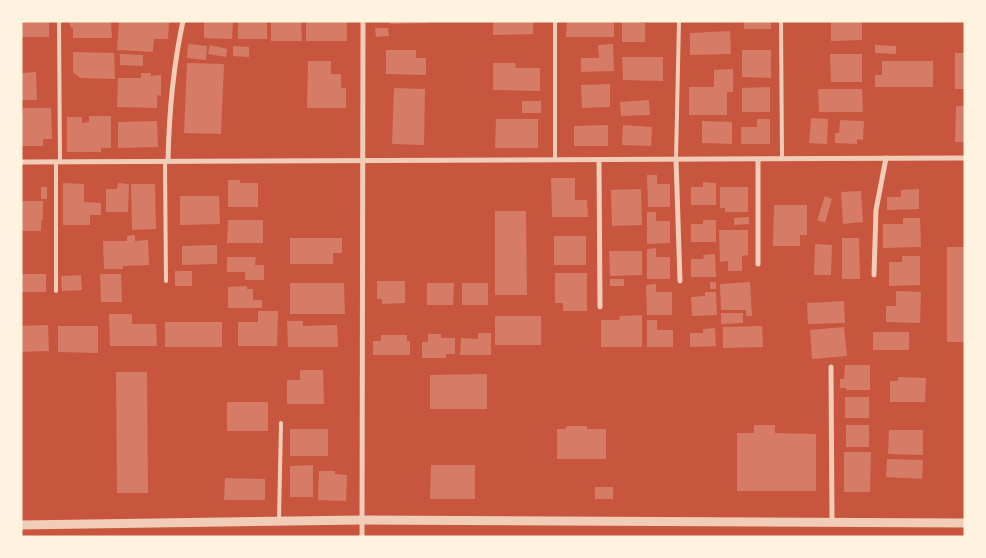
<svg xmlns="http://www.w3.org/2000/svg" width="986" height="558" font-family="'Sofia Sans Condensed',sans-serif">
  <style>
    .building { fill: #d67c66 }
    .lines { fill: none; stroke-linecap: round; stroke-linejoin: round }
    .service { stroke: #f1ccb7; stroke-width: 4 }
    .minor { stroke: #f1ccb7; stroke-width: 5 }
    .tertiary { stroke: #f1ccb7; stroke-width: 9 }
  </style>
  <rect width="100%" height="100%" fill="#c8553d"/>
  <g class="building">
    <rect x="21" y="21" width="28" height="16"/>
    <polygon points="70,21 111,21 112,38 73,38 73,28 70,27"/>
    <polygon points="119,21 169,21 168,39 154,39 153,52 117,50"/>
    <polygon points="204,21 233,21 232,39 204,38"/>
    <rect x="238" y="21" width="29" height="18"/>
    <polygon points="271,21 301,21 302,41 271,41"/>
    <rect x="306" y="21" width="41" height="20"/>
    <polygon points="390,21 427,21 427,23 390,24"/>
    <polygon points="493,21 533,21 533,34 493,35"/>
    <polygon points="567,21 614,21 614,37 566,37"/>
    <polygon points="622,21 639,21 639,23 645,23 645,42 622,42"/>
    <rect x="744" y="21" width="27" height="8"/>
    <polygon points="831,21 862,21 862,40 831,41"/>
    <polygon points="375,28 388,28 389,36 376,37"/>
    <polygon points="730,31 731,54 690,55 690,33"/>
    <polygon points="188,44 207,46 206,60 187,58"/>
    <polygon points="613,44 614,71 581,72 581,58 599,58 598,45"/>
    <polygon points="210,45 227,49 226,57 208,54"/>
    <polygon points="875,45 896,46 896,54 875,53"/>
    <polygon points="233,46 249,47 249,57 233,56"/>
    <polygon points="386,50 416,50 416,58 426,58 426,75 386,74"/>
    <polygon points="742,50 771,50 771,78 742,77"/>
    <polygon points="73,52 114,53 115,79 81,78 73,73"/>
    <rect x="955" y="53" width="10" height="36"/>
    <polygon points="120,54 143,55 143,66 120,65"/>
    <polygon points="830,54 862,54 862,82 831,82"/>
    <polygon points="622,57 663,57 663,81 623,80"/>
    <polygon points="308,61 331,61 331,74 341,74 341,88 346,88 346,108 307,108"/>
    <polygon points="882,61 933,61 933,87 875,87 875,75 882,75"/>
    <polygon points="187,63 224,64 221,134 184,133"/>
    <polygon points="493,63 515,63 516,68 540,68 540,91 493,90"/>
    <polygon points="733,69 733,92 727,92 727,115 689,115 689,87 714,87 714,70"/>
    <polygon points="36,72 37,100 21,100 21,73"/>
    <polygon points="141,73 151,73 151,76 161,75 161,96 157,95 157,108 117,107 118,78 141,78"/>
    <polygon points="610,84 610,107 582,108 581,85"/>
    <polygon points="770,87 770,112 742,112 742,88"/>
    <polygon points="394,88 425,89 424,145 392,144"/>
    <polygon points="818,89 862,89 863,112 819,112"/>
    <polygon points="649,100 650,115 621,116 620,102"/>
    <rect x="522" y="101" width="19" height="12"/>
    <polygon points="956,106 965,106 965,142 955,142"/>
    <polygon points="23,108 51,108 52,139 43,139 43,146 21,146 21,114 23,114"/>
    <polygon points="89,116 111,116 111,148 101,148 101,152 67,152 67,117 82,117 82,123 89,122"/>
    <polygon points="811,118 828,119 827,144 809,143"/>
    <polygon points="496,119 538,119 538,148 495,148"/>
    <polygon points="757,119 770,119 770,144 741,144 741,127 757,127"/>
    <polygon points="840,120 864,121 863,140 857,139 857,144 835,143 835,133 839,133"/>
    <polygon points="157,121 158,147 118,148 118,122"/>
    <polygon points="702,121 732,122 732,144 702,143"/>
    <polygon points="608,125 608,146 574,146 574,126"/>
    <polygon points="623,125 652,127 651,146 622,145"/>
    <polygon points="647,175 657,175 657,184 670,184 670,207 648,207"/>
    <polygon points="551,178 575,178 575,200 587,200 588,217 552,217"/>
    <polygon points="228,180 240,180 240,183 258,183 258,207 228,207"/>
    <polygon points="703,182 716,183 716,205 691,205 691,187 703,187"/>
    <polygon points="63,183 84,184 84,202 101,203 101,215 90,215 90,225 63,225"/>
    <polygon points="118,183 129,184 128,212 106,212 106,189 117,189"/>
    <polygon points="131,184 155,184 156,229 132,230"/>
    <rect x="41" y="187" width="6" height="12"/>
    <polygon points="720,187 748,187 748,212 725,212 725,208 720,208"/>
    <polygon points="641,189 642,225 612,226 611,190"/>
    <polygon points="919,189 919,209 887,210 887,197 901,197 901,190"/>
    <polygon points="861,191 863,222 843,224 841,192"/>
    <polygon points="180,196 219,196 220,224 180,225"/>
    <polygon points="825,196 832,199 825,223 817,220"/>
    <polygon points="21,201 43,201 43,220 41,221 41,231 21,231"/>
    <polygon points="774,205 807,205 807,235 800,235 800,246 773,246"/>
    <polygon points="495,211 526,211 527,295 495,295"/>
    <polygon points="647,212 656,212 656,221 670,221 670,243 647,244"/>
    <polygon points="749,217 749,224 734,225 734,218"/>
    <polygon points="903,218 920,218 921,247 883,248 883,224 903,224"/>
    <polygon points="228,220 263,220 263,243 227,243"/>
    <polygon points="703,220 716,220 716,242 691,242 691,224 703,224"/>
    <polygon points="719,230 748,230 748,255 742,256 742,271 728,271 728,261 720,262"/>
    <polygon points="135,235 135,241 148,240 149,265 123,266 123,269 104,269 103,241 127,241 127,236"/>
    <rect x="554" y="236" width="32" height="29"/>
    <polygon points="290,238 342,238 342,253 333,253 333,264 290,264"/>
    <polygon points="842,238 859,238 860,279 842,279"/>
    <polygon points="815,244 832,245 831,275 814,275"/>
    <polygon points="217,245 217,264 182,265 182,246"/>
    <rect x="947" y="247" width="18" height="95"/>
    <polygon points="656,248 656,257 670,257 670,279 647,279 647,249"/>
    <polygon points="609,251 642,251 642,275 610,276"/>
    <polygon points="715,254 716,277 691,277 691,259 704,259 703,255"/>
    <polygon points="902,256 920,256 920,285 889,286 889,262 902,262"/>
    <polygon points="227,257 256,257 255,265 264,265 264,280 245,280 245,272 227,272"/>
    <rect x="175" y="271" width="17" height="15"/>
    <polygon points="555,273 587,273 587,311 563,311 563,303 555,303"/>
    <rect x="22" y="274" width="24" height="18"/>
    <polygon points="100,274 121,274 122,302 101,302"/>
    <polygon points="81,275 82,290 62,291 61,276"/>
    <rect x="610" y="279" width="14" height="7"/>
    <polygon points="377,281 405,281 405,303 382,304 382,299 377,299"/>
    <rect x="710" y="282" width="6" height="7"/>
    <polygon points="750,282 752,316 746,316 746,310 721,310 720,284"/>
    <polygon points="290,283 344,283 345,314 290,314"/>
    <polygon points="427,283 454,283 453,305 427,305"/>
    <rect x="462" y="283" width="26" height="22"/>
    <polygon points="656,284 656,292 672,292 672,315 647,315 646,285"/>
    <polygon points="247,286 247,289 253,289 253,300 262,300 262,308 228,308 228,287"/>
    <polygon points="896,291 921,292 920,323 886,322 886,306 896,306"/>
    <polygon points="705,292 716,292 717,315 692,316 691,297 705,296"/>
    <polygon points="844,301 845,323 808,324 807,303"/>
    <polygon points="258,311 278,311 277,346 238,346 238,322 258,322"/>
    <polygon points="721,313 743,313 743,323 721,324"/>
    <polygon points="109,314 132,314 132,324 156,324 157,346 110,346"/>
    <polygon points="642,315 642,347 601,347 601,320 619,320 620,316"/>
    <rect x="495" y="316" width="46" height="29"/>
    <polygon points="647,320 657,320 657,330 673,330 673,347 647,347"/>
    <polygon points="287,321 303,321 303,326 337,325 338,347 288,347"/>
    <rect x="165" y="322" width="57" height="25"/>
    <polygon points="48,325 49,351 21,352 21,326"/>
    <polygon points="58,326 98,326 98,353 58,352"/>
    <polygon points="762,326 763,347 723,348 723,327"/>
    <polygon points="844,327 847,356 812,359 810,330"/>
    <polygon points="715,328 716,346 690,347 690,333 703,333 703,329"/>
    <rect x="873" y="332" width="36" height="18"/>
    <polygon points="478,333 491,333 491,355 460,355 461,338 478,339"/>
    <polygon points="428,334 441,334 441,338 455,338 455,354 446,354 446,358 422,358 422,342 428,342"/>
    <polygon points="381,335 407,335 407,341 410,341 410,355 373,355 373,341 381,341"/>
    <polygon points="845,365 870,365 870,390 846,390 846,388 840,388 840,379 844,379"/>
    <polygon points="300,370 323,370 324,404 287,404 287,380 300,380"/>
    <polygon points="116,372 147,372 148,493 117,493"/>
    <polygon points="487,374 487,409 430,409 430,375"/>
    <polygon points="898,377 926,378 925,402 890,402 890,381 898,381"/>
    <rect x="845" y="397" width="24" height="21"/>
    <rect x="227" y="402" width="41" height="29"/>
    <polygon points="754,425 775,425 775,433 816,434 816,491 737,491 737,433 754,433"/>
    <rect x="846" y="425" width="23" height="22"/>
    <polygon points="567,426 587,426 587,429 606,429 606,459 557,459 557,429 565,429"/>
    <rect x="290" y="429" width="38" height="27"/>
    <polygon points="889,430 923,430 923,455 888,454"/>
    <polygon points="844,452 871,452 870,492 844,492"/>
    <polygon points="887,459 923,460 922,479 886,477"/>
    <polygon points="313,465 313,497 290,497 290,466"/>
    <polygon points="431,465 475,465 475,499 430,499"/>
    <polygon points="319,471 335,471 335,474 347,475 346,501 318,500"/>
    <polygon points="225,478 265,479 265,500 224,500"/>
    <rect x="595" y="487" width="18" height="12"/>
  </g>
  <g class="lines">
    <g class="service">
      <polyline points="59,21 60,162"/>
      <polyline points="781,21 782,159"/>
      <polyline points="676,159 679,21"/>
      <polyline points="555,160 555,21"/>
      <polyline points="165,161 166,281"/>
      <polyline points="56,291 56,162"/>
      <polyline points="279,520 281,423"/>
    </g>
    <g class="minor">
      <polyline points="676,159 680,281"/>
      <polyline points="758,159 758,264"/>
      <polyline points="599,160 600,307"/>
      <path d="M168,161C169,114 173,67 183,21"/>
      <polyline points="21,162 965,158"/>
      <polyline points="874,275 876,210 886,158"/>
      <polyline points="831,367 832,522"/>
      <polyline points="362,537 363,21"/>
    </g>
    <polyline class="tertiary" points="21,525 362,520 965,523"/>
  </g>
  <rect width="986" height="558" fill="none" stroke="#fff3e0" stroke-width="45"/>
</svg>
